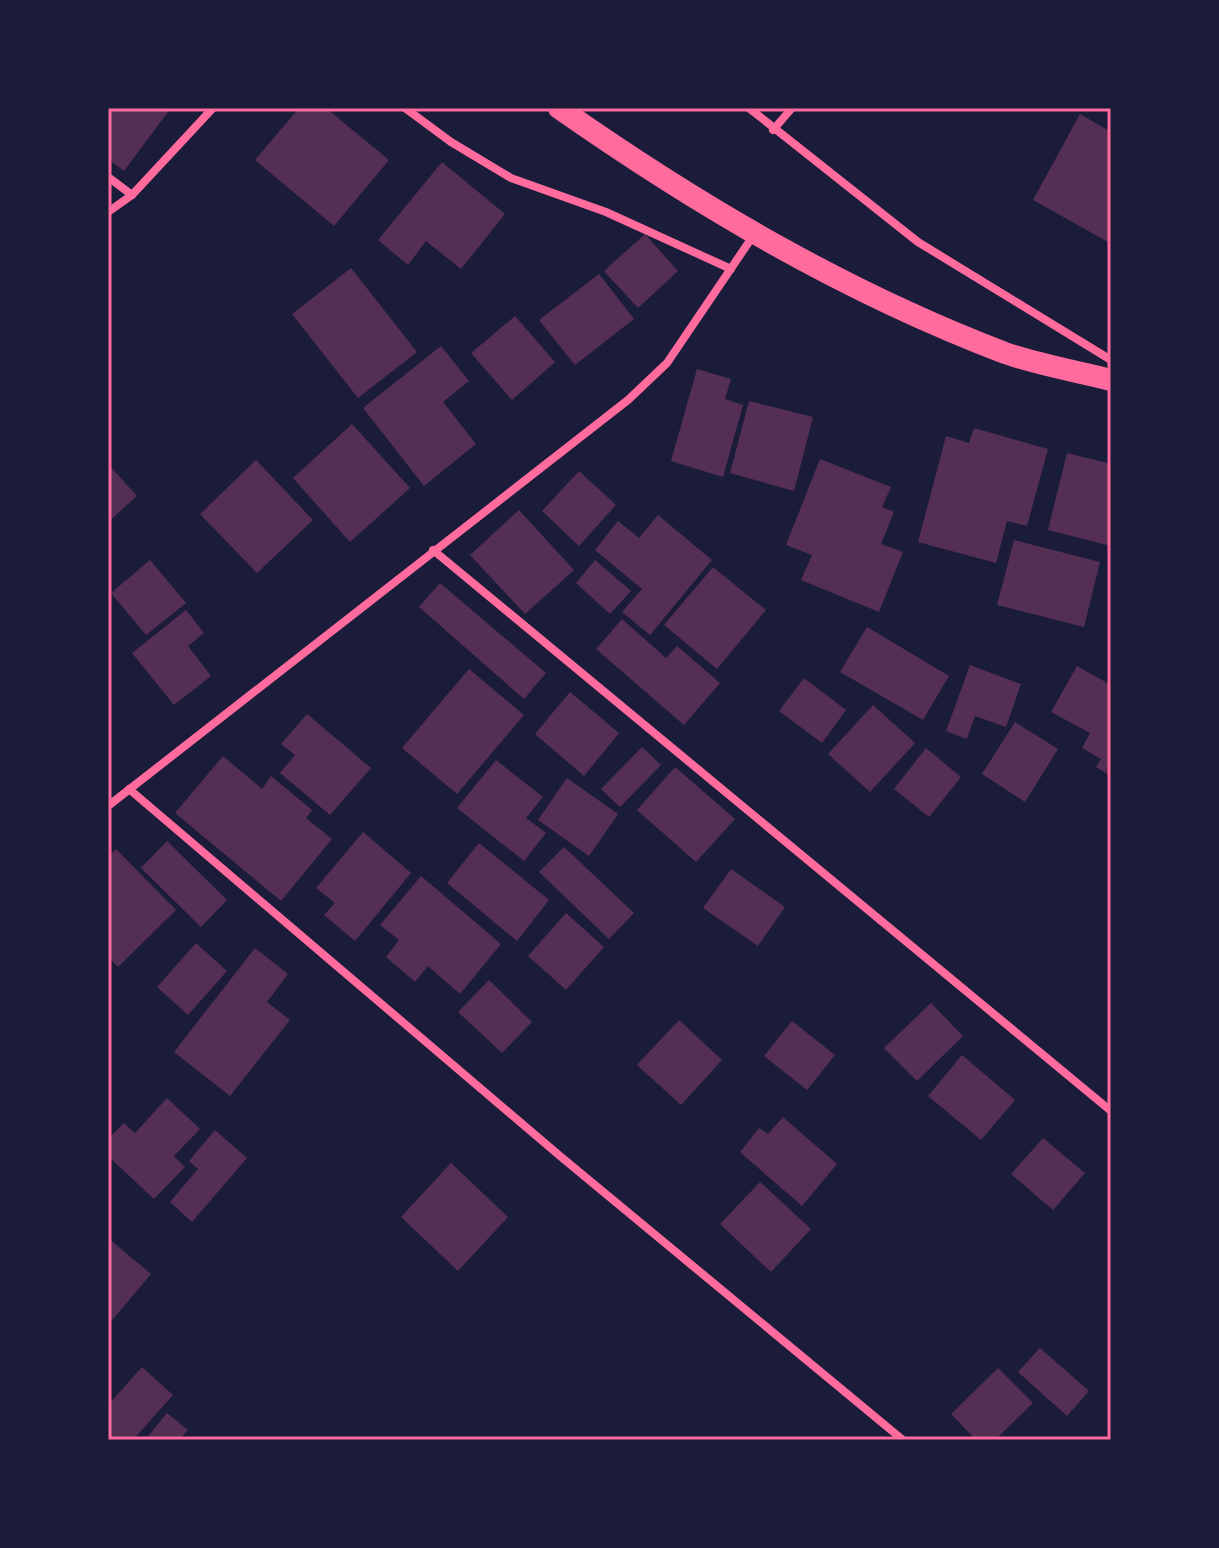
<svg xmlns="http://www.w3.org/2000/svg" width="1219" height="1548" font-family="'DejaVu Sans',sans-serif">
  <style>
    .building { fill: #542f53 }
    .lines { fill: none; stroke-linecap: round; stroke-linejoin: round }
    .minor { stroke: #ff6b9d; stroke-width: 8 }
    .trunk { stroke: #ff6b9d; stroke-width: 22 }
    .neatline { fill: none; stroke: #ff6b9d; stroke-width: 3 }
  </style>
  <rect width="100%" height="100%" fill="#1b1b3a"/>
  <g class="building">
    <polygon points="108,108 171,108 124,171 108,159"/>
    <polygon points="299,108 326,108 389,160 334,226 255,160"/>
    <polygon points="1080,114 1111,132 1108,242 1033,200"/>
    <polygon points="442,162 505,214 461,269 426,241 408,265 378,240"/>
    <polygon points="645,234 678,271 638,308 604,271"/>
    <polygon points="351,268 417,352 358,398 292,314"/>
    <polygon points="599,274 634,319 575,365 539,320"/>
    <polygon points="515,316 555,362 512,400 471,353"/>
    <polygon points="441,346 469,381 443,402 476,444 424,486 363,408"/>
    <polygon points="697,369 731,379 725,399 743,405 723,477 671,461"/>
    <polygon points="749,401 813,417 794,491 730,473"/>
    <polygon points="352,424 410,488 350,542 293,478"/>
    <polygon points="974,428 1048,449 1027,526 1007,521 996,563 918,542 946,436 969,443"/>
    <polygon points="1067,453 1111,464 1111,546 1048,530"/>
    <polygon points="820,459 891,487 882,507 894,512 881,544 903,552 879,612 801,580 812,555 786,545"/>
    <polygon points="256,460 313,520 257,573 200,514"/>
    <polygon points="108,464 137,496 108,522"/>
    <polygon points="579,471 616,505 579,546 542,511"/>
    <polygon points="519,510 574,570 525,614 470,555"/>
    <polygon points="658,515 712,560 650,635 622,612 642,589 595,550 618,521 639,538"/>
    <polygon points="1014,540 1100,562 1084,627 997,605"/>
    <polygon points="150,560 186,603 146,635 111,593"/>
    <polygon points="595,560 631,591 610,614 576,583"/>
    <polygon points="713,567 766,610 717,669 664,625"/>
    <polygon points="440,583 546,673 524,699 419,607"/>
    <polygon points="186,610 204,633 188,646 211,676 174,705 132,653"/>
    <polygon points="622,619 666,658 677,646 720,683 684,725 596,649"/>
    <polygon points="867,627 949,676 923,720 840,672"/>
    <polygon points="970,665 1021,684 1006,727 975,716 967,739 946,731"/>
    <polygon points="1077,666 1111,685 1111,776 1096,767 1101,759 1082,748 1090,733 1051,712"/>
    <polygon points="469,669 524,715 457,794 402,748"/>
    <polygon points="804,678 846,710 822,743 779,711"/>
    <polygon points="570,692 619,733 584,776 535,734"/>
    <polygon points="873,705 915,743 870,792 828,754"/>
    <polygon points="307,714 371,768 330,815 280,773 295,755 281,744"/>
    <polygon points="1015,722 1058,749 1025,802 982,774"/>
    <polygon points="642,747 661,765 620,807 601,789"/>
    <polygon points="926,748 961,777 929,817 894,789"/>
    <polygon points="223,756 262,789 271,776 312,810 306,818 332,839 281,901 175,813"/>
    <polygon points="496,760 543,797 526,818 546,833 524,861 457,808"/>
    <polygon points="675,767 735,819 696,862 637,810"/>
    <polygon points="567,778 618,814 589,856 538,820"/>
    <polygon points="363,832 411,873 355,941 324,915 335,903 316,888"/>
    <polygon points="167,841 227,900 201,927 141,868"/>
    <polygon points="479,843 549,900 517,941 447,883"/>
    <polygon points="564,847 634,913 609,939 539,872"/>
    <polygon points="116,849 176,910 118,967 108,957 108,857"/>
    <polygon points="731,869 785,907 758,946 703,908"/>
    <polygon points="421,876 501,944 460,994 428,966 415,982 386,957 399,940 380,925"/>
    <polygon points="566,913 604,947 566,990 528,956"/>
    <polygon points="196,943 227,971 188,1015 157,987"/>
    <polygon points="255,948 288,974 267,1002 290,1020 230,1096 174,1052"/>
    <polygon points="489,980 532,1022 502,1053 458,1012"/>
    <polygon points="931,1003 963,1036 917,1081 884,1048"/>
    <polygon points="679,1020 722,1060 681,1105 637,1065"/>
    <polygon points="792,1021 835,1055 807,1090 764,1056"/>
    <polygon points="962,1055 1015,1100 981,1140 928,1096"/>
    <polygon points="167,1098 200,1129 174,1156 185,1167 154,1199 108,1156 108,1139 124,1123 135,1133"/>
    <polygon points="783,1117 837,1164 802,1206 740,1152 759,1128 768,1134"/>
    <polygon points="215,1130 247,1158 192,1222 170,1202 198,1169 189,1161"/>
    <polygon points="1043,1138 1085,1173 1053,1210 1011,1174"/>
    <polygon points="451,1163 508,1217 458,1271 401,1217"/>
    <polygon points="760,1182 811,1229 771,1272 720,1224"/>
    <polygon points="108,1238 151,1274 108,1325"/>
    <polygon points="1040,1348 1089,1391 1067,1416 1018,1372"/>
    <polygon points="142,1367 173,1395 133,1440 108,1440 108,1405"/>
    <polygon points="998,1368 1033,1403 995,1440 976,1440 951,1414"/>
    <polygon points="167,1413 188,1430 179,1440 145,1440"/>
  </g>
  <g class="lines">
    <g class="minor">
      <polyline points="405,108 451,142 511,178 606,212 731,269"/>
      <polyline points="749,108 918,242 1111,360"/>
      <polyline points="773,130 792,108"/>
      <polyline points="108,177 132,195"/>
      <polyline points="108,212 132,195 213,108"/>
      <polyline points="433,550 1111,1111"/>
      <polyline points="129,789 560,1156 903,1440"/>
      <polyline points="108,806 628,400 667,363 753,236"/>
    </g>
    <path class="trunk" d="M559,108C699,206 845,292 1005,353C1039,365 1076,371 1111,380"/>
  </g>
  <rect width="1219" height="1548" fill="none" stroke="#1b1b3a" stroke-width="220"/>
  <rect x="110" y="110" width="999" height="1328" class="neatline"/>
</svg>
